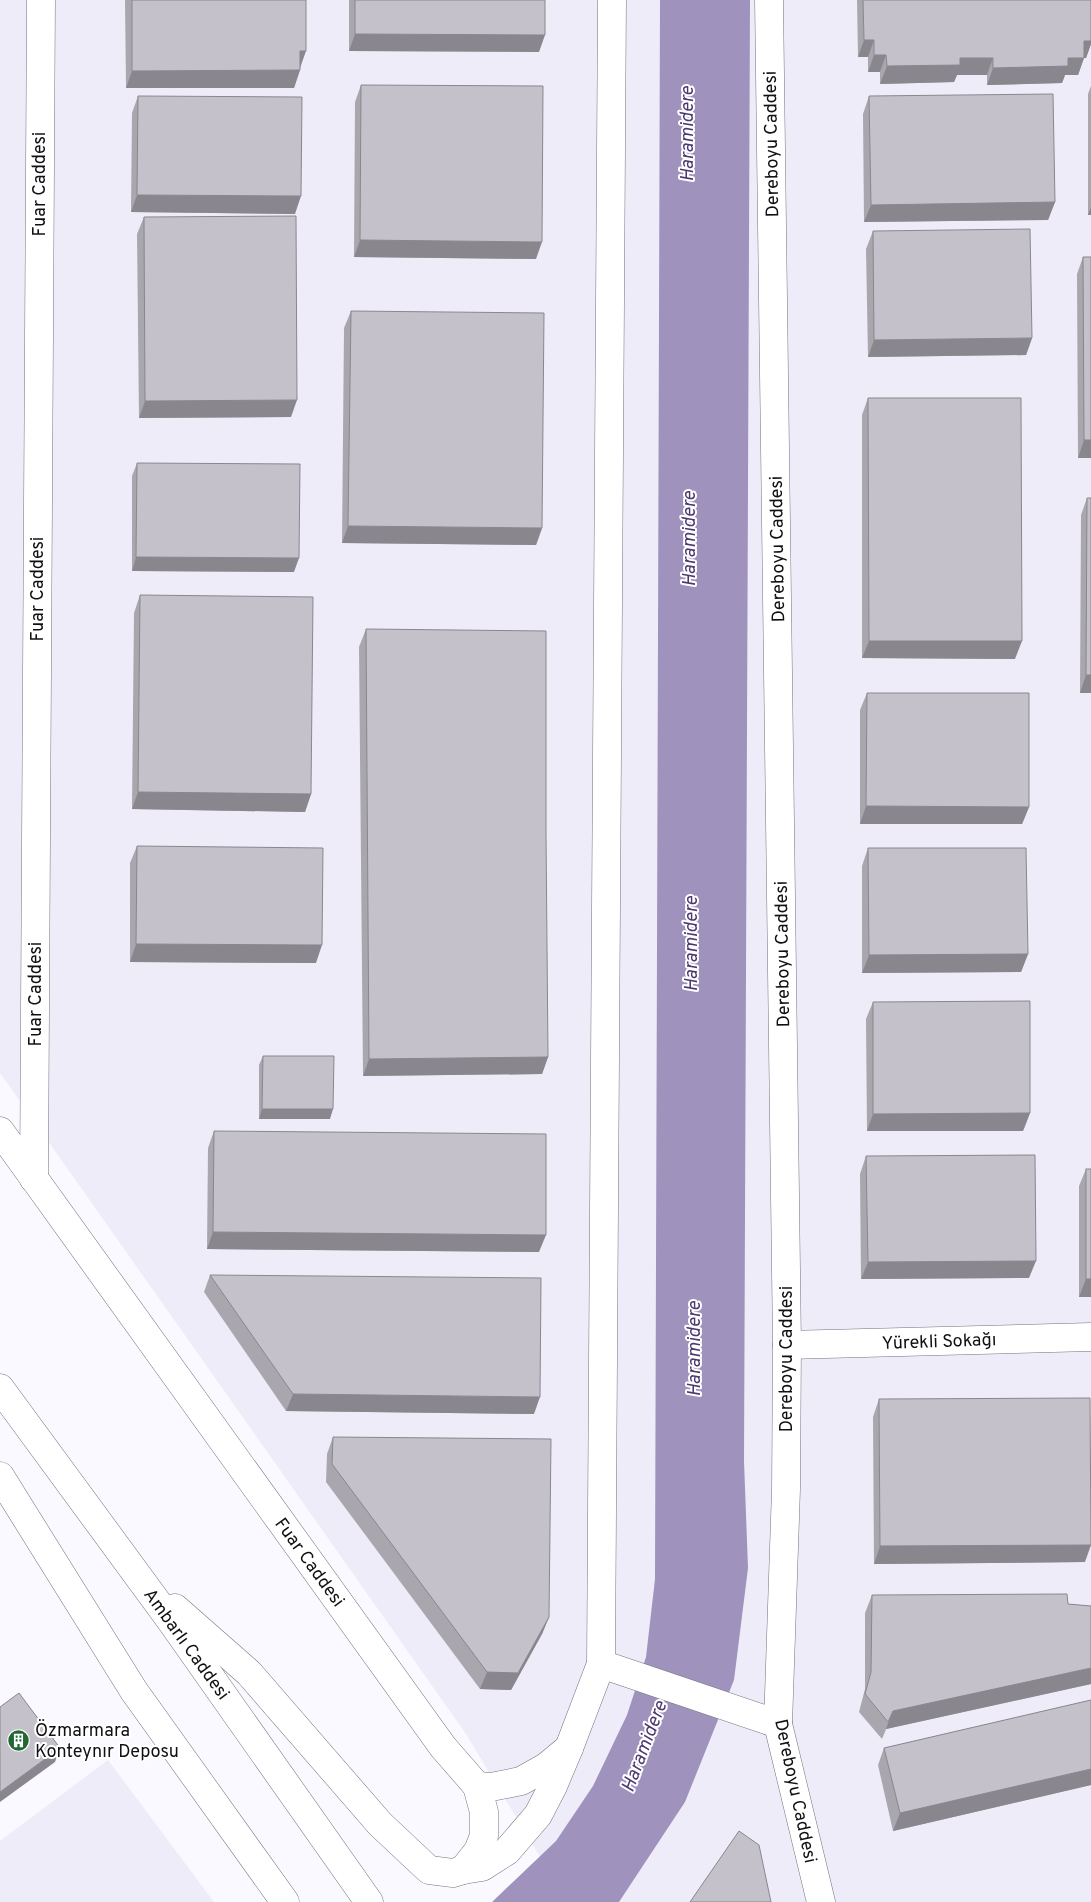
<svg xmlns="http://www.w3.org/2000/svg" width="1091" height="1902" font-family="Overpass,sans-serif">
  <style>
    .built { fill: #efecf9 }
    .water { fill: #9f92bd }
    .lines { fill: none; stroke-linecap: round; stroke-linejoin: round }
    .minor-casing { stroke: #75727b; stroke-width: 29 }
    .tertiary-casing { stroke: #75727b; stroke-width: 29 }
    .primary-casing { stroke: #75727b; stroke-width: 29 }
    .minor { stroke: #fff; stroke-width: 28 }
    .tertiary { stroke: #fff; stroke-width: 28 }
    .primary { stroke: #fff; stroke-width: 28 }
    .wall { fill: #a9a6ae }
    .shaded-wall { fill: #89878d }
    .building { fill: #c4c1ca; stroke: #89878d }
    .labels { text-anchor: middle; stroke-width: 4; stroke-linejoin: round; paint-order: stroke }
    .street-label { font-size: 18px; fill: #100f12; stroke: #fff }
    .poi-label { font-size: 18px; fill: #100f12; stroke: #fff; text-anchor: start }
    .water-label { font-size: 19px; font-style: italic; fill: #4c3970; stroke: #fff }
  </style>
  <rect width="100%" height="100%" fill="#faf9ff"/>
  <g class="built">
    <polygon points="0,0 1091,0 1091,1902 567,1902 466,1734 0,1073"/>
    <polygon points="108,1760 214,1902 0,1902 0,1841"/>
  </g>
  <polygon class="water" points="660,0 750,0 744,1461 748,1568 734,1680 685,1802 619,1902 492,1902 556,1841 593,1786 627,1715 646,1657 655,1579"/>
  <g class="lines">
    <defs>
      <g id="minor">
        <polyline points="0,1131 443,1747 477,1786"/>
        <polyline points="34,1179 41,0"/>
        <polyline points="787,1345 1091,1337"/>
      </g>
      <g id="tertiary">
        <polyline points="769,0 787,1345 786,1489 778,1724 821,1902"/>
        <polyline points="601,1664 778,1724"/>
        <polyline points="477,1786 491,1787 521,1781 546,1767 569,1748 601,1664 612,0"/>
      </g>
      <g id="primary">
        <polyline points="0,1388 171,1621 369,1902"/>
        <polyline points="0,1476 134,1691 285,1902"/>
        <polyline points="175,1608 249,1673 380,1824 429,1870 453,1873 463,1870 478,1851 484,1836 484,1812 477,1786"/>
        <polyline points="463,1870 482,1867 507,1851 538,1815 553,1786 569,1748"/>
      </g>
    </defs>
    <use href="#minor" class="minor-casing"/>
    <use href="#tertiary" class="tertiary-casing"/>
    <use href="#primary" class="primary-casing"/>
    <use href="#minor" class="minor"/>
    <use href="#tertiary" class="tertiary"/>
    <use href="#primary" class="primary"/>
  </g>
  <g class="wall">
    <polygon points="125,0 306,0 300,70 294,88 126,88"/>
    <polygon points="349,0 545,0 539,52 349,51"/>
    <polygon points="857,0 1091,0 1091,44 1086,58 1084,58 1078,75 1065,75 1062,83 987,85 987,75 957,75 954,82 880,84 880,72 868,72 868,57 858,57"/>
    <polygon points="361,85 536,259 354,257 355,102"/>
    <polygon points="1091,86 1091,215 1088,215 1088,94"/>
    <polygon points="138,96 295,214 131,212 132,113"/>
    <polygon points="869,96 1055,202 1048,220 864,222 863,114"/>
    <polygon points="144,217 291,417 139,418 137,234"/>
    <polygon points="873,231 1032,338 1026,355 868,357 866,249"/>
    <polygon points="1083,257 1091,257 1091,458 1078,458 1077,274"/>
    <polygon points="351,311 542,528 536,545 342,543 344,328"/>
    <polygon points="868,398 1015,659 862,658 862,415"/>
    <polygon points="137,463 294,572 132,571 132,476"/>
    <polygon points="1087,498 1091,498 1091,693 1080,693 1081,515"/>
    <polygon points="140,595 311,794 305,812 132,809 134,613"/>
    <polygon points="366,629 548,1057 542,1074 363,1076 359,647"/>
    <polygon points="867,693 1029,807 1022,824 860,824 860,710"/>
    <polygon points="137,846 316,963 130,962 130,863"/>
    <polygon points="868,848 1028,954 1021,972 862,973 862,866"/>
    <polygon points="873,1002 1030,1113 1023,1131 867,1131 866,1019"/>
    <polygon points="263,1056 330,1119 259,1119 259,1065"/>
    <polygon points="214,1131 539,1252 207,1249 208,1148"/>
    <polygon points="866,1156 1029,1278 861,1279 860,1174"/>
    <polygon points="1086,1169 1091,1169 1091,1297 1079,1297 1079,1186"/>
    <polygon points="210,1275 534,1414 286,1411 204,1292"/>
    <polygon points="879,1399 1085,1562 874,1564 873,1417"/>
    <polygon points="333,1437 549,1617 542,1634 511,1690 480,1689 326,1482 327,1454"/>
    <polygon points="872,1595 1068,1604 1091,1606 1091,1684 886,1729 882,1739 859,1712 865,1689 865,1613"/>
    <polygon points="1091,1700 1091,1785 893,1831 878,1765 884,1748"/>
  </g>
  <g class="shaded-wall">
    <polygon points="355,34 545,35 539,52 349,51"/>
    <polygon points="864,40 874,40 868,57 858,57"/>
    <polygon points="1084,41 1091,41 1091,44 1086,58 1084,58 1078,75 1065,75 1062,83 987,85 993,68 1068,58"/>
    <polygon points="300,51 306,51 300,68"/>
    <polygon points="874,55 886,55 880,72 868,72"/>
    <polygon points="960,58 993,58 987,75 957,75 954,82 880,84 887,66"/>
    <polygon points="300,70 294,88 126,88 132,71"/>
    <polygon points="137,195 301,196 295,214 131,212"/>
    <polygon points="1055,202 1048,220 864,222 871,205"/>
    <polygon points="1091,207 1091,215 1088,215"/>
    <polygon points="360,240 542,242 536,259 354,257"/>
    <polygon points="1032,338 1026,355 868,357 874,340"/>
    <polygon points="297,400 291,417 139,418 145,401"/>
    <polygon points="1084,440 1091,440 1091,458 1078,458"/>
    <polygon points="348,526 542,528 536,545 342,543"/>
    <polygon points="136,557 299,558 294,572 132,571"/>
    <polygon points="869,641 1022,641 1015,659 862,658"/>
    <polygon points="1086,675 1091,675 1091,693 1080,693"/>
    <polygon points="138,792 311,794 305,812 132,809"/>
    <polygon points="866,806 1029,807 1022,824 860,824"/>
    <polygon points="136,944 322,945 316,963 130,962"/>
    <polygon points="1028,954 1021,972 862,973 869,955"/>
    <polygon points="548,1057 542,1074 363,1076 369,1059"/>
    <polygon points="262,1109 333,1109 330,1119 259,1119"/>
    <polygon points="1030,1113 1023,1131 867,1131 873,1114"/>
    <polygon points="213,1232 546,1235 539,1252 207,1249"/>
    <polygon points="1036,1261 1029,1278 861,1279 868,1262"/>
    <polygon points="1086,1279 1091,1279 1091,1297 1079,1297"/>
    <polygon points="293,1394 540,1397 534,1414 286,1411"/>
    <polygon points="1091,1545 1085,1562 874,1564 880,1546"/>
    <polygon points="549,1617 542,1634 511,1690 480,1689 487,1672"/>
    <polygon points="1091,1668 1091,1684 886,1729 882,1739 893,1711"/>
    <polygon points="60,1748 55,1762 0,1802 0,1792"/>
    <polygon points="1091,1769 1091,1785 893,1831 900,1813"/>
  </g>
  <g class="building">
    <polygon points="132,0 306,0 306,51 300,51 300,70 132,71"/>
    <polygon points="355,0 545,0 545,35 355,34"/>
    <polygon points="863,0 1091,0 1091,41 1084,41 1084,58 1068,58 1068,66 993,68 993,58 960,58 960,65 887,66 886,55 874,55 874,40 864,40"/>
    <polygon points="361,85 543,86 542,242 360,240"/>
    <polygon points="1053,94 1055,202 871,205 869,96"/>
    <polygon points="138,96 302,97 301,196 137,195"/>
    <polygon points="296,216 297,400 145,401 144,217"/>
    <polygon points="1030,229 1032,338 874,340 873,231"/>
    <polygon points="1083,257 1091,257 1091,440 1084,440"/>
    <polygon points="351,311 544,313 542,528 348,526"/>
    <polygon points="868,398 1021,398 1022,641 869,641"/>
    <polygon points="137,463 300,464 299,558 136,557"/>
    <polygon points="1087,498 1091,498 1091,675 1086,675"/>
    <polygon points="140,595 313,597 311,794 138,792"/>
    <polygon points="366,629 546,631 546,832 548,1057 369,1059"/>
    <polygon points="867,693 1029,693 1029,807 866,806"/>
    <polygon points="137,846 323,848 322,945 136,944"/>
    <polygon points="868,848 1026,848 1028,954 869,955"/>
    <polygon points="1030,1001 1030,1113 873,1114 873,1002"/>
    <polygon points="263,1056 334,1056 333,1109 262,1109"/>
    <polygon points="214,1131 546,1134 546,1235 213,1232"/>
    <polygon points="1035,1155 1036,1261 868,1262 866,1156"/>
    <rect x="1086" y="1169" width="5" height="110"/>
    <polygon points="210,1275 541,1278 540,1397 293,1394"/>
    <polygon points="1090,1398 1091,1545 880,1546 879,1399"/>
    <polygon points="333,1437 551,1439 549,1617 518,1673 487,1672 332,1464"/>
    <polygon points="1067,1594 1068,1604 1091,1606 1091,1668 893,1711 888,1722 865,1694 871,1672 872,1595"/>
    <polygon points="19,1693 60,1748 0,1792 0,1707"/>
    <polygon points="1091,1700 1091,1769 900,1813 884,1748"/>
    <polygon points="739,1831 759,1845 771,1902 690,1902"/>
  </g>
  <defs>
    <symbol id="building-disc" viewBox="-11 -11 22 22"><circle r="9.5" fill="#226733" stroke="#fff"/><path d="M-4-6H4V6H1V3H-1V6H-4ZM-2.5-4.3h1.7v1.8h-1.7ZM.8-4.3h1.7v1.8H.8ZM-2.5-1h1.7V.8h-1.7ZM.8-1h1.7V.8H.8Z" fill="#fff"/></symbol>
  </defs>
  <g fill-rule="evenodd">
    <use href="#building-disc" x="6" y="1728" width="25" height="25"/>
  </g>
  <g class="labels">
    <g class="street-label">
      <text transform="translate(771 144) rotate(-91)" y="6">Dereboyu Caddesi</text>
      <text transform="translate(39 184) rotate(-90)" y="6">Fuar Caddesi</text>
      <text transform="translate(777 549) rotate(-91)" y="6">Dereboyu Caddesi</text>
      <text transform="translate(37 589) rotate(-90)" y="6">Fuar Caddesi</text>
      <text transform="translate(782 954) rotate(-91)" y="6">Dereboyu Caddesi</text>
      <text transform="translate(35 994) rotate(-90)" y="6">Fuar Caddesi</text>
      <text transform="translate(939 1341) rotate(-2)" y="6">Yürekli Sokağı</text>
      <text transform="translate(786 1359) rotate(-90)" y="6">Dereboyu Caddesi</text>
      <text transform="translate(310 1562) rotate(54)" y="6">Fuar Caddesi</text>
      <text transform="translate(187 1644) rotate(54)" y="6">Ambarlı Caddesi</text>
      <text transform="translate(796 1791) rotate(78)" y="6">Dereboyu Caddesi</text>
    </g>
    <g class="poi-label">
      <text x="35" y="1736">Özmarmara<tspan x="35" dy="21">Konteynır Deposu</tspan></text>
    </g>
    <g class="water-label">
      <text transform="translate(686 134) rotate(-90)" y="7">Haramidere</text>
      <text transform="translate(688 539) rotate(-90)" y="7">Haramidere</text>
      <text transform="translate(690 944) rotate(-90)" y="7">Haramidere</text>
      <text transform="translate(693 1349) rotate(-90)" y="7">Haramidere</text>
      <text transform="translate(643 1746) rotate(-69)" y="7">Haramidere</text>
    </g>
  </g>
</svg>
